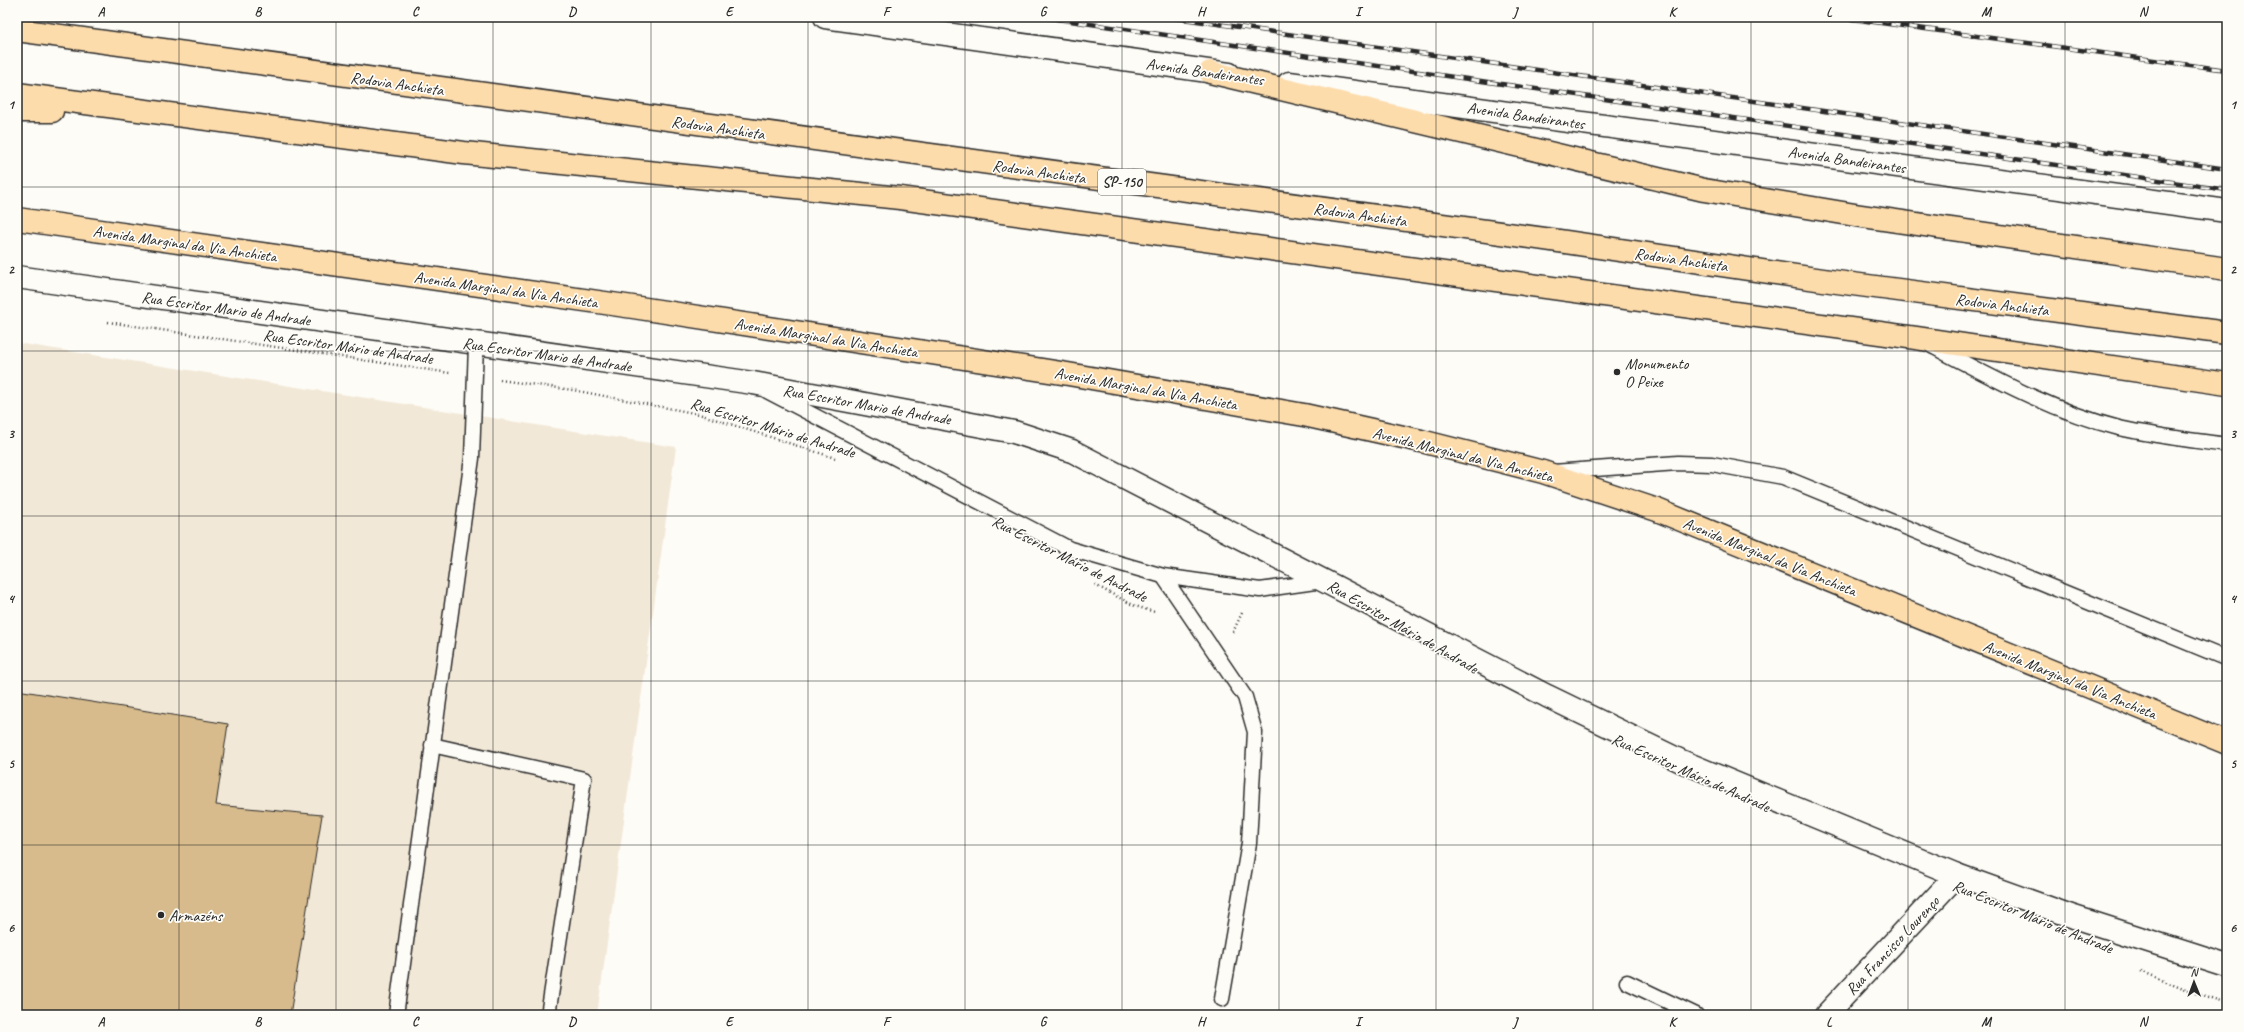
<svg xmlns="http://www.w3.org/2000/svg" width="2244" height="1032" font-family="Caveat,sans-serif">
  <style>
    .built { fill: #f2e8d7 }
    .building { fill: #d7bb8c; stroke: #2b2b2b }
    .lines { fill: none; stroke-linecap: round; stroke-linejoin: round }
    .service-casing { stroke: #2b2b2b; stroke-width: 17 }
    .minor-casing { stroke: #2b2b2b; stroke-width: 25 }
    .secondary-casing { stroke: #2b2b2b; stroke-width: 25 }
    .primary-casing { stroke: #2b2b2b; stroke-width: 25 }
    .motorway-casing { stroke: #2b2b2b; stroke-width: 25 }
    .path { stroke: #2b2b2b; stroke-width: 2.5; stroke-dasharray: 1 3; stroke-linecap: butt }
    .service { stroke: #fdfcf7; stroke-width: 14 }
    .minor { stroke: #fdfcf7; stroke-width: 22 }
    .secondary { stroke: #fdfcf7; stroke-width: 22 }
    .primary { stroke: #fddcac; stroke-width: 22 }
    .motorway { stroke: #fddcac; stroke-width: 22 }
    .rail-casing { stroke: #2b2b2b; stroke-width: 4.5 }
    .rail { stroke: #fdfcf7; stroke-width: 3; stroke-dasharray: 9; stroke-linecap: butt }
    .grid { fill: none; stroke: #2b2b2b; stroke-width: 1; stroke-opacity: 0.55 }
    .poi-dot { fill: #2b2b2b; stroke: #fdfcf7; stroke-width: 1.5 }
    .labels { text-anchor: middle; stroke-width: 3.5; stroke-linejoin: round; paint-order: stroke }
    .shield { fill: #fdfcf7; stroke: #6a6a68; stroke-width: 1 }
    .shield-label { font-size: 15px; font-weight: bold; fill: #2b2b2b }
    .street-label { font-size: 16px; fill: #2b2b2b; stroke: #fdfcf7 }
    .poi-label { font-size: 16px; fill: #2b2b2b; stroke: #fdfcf7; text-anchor: start }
    .neatline { fill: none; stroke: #2b2b2b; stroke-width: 1.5 }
    .grid-label { font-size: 13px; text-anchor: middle; font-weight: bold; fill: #2b2b2b }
  </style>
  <rect width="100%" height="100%" fill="#fdfcf7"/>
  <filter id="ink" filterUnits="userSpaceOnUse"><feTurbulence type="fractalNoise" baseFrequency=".025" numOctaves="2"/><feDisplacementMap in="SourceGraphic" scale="8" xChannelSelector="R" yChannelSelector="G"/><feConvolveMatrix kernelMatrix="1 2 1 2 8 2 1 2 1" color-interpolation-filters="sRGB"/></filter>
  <g filter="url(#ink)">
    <polygon class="built" points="17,343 676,447 597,1015 17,1015"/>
    <polygon class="building" points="17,690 228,724 216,805 322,815 290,1015 17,1015"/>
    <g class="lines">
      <defs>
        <g id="service">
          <path d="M1930,345C1991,377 2052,411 2119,428C2154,436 2191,440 2227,445"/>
          <polyline points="767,391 1070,549 1163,576 1260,590 1322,581"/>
          <polyline points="1553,472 1678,463 1712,464 1783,477 2227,659"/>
          <polyline points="1163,576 1245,697 1255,732 1249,843 1222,999"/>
          <polyline points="432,745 584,779 548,1015"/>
          <polyline points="1627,982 1696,1015"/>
          <polyline points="396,1015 472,458 476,345"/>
        </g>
        <polyline id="minor" points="1826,1015 1957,875"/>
        <g id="secondary">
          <polyline points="825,17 1229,74"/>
          <polyline points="1289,83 2227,211"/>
          <polyline points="17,277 753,383 1014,432 1072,451 1547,696 1681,761 1957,875 2074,917 2227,966"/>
        </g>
        <g id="primary">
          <polyline points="1210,72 1704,190 1855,215 2227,269"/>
          <polyline points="17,219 633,307 1068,374 1304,415 1421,441 1543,472 1657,510 2227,743"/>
        </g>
        <g id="motorway">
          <polyline points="17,30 1552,240 1837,282 2227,333"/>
          <polyline points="17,94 464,153 900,198 1916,338 2227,384"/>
          <polyline points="17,111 52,111"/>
        </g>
      </defs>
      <use href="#service" class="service-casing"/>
      <use href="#minor" class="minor-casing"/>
      <use href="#secondary" class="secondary-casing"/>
      <use href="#primary" class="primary-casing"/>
      <use href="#motorway" class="motorway-casing"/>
      <g class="path">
        <polyline points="108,322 450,373"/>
        <polyline points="500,380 573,390 699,414 835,458"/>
        <polyline points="1095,585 1135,606 1155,612"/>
        <polyline points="1233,632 1242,613"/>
        <polyline points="2140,971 2183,989 2227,1003"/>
      </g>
      <use href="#service" class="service"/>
      <use href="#minor" class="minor"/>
      <use href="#secondary" class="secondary"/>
      <use href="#primary" class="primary"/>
      <use href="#motorway" class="motorway"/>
      <defs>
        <g id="rail">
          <polyline points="1043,17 2227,190"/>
          <polyline points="1169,17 2227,169"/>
          <polyline points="1837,17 2227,70"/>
        </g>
      </defs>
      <use href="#rail" class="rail-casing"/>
      <use href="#rail" class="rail"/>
    </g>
  </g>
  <path class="grid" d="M179,17V1015M336,17V1015M493,17V1015M651,17V1015M808,17V1015M965,17V1015M1122,17V1015M1279,17V1015M1436,17V1015M1593,17V1015M1751,17V1015M1908,17V1015M2065,17V1015M17,187H2227M17,351H2227M17,516H2227M17,681H2227M17,845H2227"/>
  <g class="poi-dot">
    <circle cx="1617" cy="372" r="4"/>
    <circle cx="161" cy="915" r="4"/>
  </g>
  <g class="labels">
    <rect class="shield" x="1098" y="169" width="48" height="26" rx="3"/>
    <g class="shield-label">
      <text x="1122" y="187">SP-150</text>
    </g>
    <g class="street-label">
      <text transform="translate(1205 71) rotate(8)" y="6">Avenida Bandeirantes</text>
      <text transform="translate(397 83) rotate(8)" y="6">Rodovia Anchieta</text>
      <text transform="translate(1526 115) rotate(8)" y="6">Avenida Bandeirantes</text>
      <text transform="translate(718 127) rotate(8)" y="6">Rodovia Anchieta</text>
      <text transform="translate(1847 159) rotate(8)" y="6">Avenida Bandeirantes</text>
      <text transform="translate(1039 171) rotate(8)" y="6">Rodovia Anchieta</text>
      <text transform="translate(1360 214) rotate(8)" y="6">Rodovia Anchieta</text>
      <text transform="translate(185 243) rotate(8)" y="6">Avenida Marginal da Via Anchieta</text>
      <text transform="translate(1681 259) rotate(8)" y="6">Rodovia Anchieta</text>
      <text transform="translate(506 289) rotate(8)" y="6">Avenida Marginal da Via Anchieta</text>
      <text transform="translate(2002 304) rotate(7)" y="6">Rodovia Anchieta</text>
      <text transform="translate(226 308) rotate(8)" y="6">Rua Escritor Mario de Andrade</text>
      <text transform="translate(826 337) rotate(9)" y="6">Avenida Marginal da Via Anchieta</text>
      <text transform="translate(348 346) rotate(8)" y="6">Rua Escritor Mário de Andrade</text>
      <text transform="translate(547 354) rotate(8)" y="6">Rua Escritor Mario de Andrade</text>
      <text transform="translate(1146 388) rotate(10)" y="6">Avenida Marginal da Via Anchieta</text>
      <text transform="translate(867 404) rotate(10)" y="6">Rua Escritor Mario de Andrade</text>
      <text transform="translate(773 427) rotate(17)" y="6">Rua Escritor Mário de Andrade</text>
      <text transform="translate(1463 454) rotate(14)" y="6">Avenida Marginal da Via Anchieta</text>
      <text transform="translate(1770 556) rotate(22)" y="6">Avenida Marginal da Via Anchieta</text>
      <text transform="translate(1070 558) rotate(27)" y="6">Rua Escritor Mário de Andrade</text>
      <text transform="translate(1403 626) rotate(30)" y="6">Rua Escritor Mário de Andrade</text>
      <text transform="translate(2070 679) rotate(22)" y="6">Avenida Marginal da Via Anchieta</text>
      <text transform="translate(1691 772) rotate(24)" y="6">Rua Escritor Mário de Andrade</text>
      <text transform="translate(2033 916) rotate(22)" y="6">Rua Escritor Mário de Andrade</text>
      <text transform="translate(1892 945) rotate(-47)" y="6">Rua Francisco Lourenço</text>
    </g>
    <g class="poi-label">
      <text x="1625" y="369">Monumento<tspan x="1625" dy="18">O Peixe</tspan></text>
      <text x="169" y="921">Armazéns</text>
    </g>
  </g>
  <rect width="2244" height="1032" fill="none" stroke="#fdfcf7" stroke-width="44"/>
  <g transform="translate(2194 982) rotate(359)" stroke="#fdfcf7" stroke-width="3" paint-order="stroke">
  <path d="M0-3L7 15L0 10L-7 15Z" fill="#2b2b2b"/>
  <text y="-6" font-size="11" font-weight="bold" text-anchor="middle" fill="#2b2b2b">N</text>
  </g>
  <rect x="22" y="22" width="2200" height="988" class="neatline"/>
  <g class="grid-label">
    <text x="101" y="16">A</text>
    <text x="258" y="16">B</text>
    <text x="415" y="16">C</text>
    <text x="572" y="16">D</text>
    <text x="729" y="16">E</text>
    <text x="886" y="16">F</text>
    <text x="1043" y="16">G</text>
    <text x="1201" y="16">H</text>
    <text x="1358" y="16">I</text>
    <text x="1515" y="16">J</text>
    <text x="1672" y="16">K</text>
    <text x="1829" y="16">L</text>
    <text x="1986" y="16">M</text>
    <text x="2143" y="16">N</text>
    <text x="11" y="109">1</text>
    <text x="2233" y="109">1</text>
    <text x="11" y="274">2</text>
    <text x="2233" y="274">2</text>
    <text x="11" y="438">3</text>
    <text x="2233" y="438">3</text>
    <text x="11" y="603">4</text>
    <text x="2233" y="603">4</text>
    <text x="11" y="768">5</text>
    <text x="2233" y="768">5</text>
    <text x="11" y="932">6</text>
    <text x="2233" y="932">6</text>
    <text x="101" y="1026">A</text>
    <text x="258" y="1026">B</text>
    <text x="415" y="1026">C</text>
    <text x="572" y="1026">D</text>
    <text x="729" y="1026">E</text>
    <text x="886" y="1026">F</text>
    <text x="1043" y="1026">G</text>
    <text x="1201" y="1026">H</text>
    <text x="1358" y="1026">I</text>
    <text x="1515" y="1026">J</text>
    <text x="1672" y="1026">K</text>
    <text x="1829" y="1026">L</text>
    <text x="1986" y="1026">M</text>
    <text x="2143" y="1026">N</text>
  </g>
</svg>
